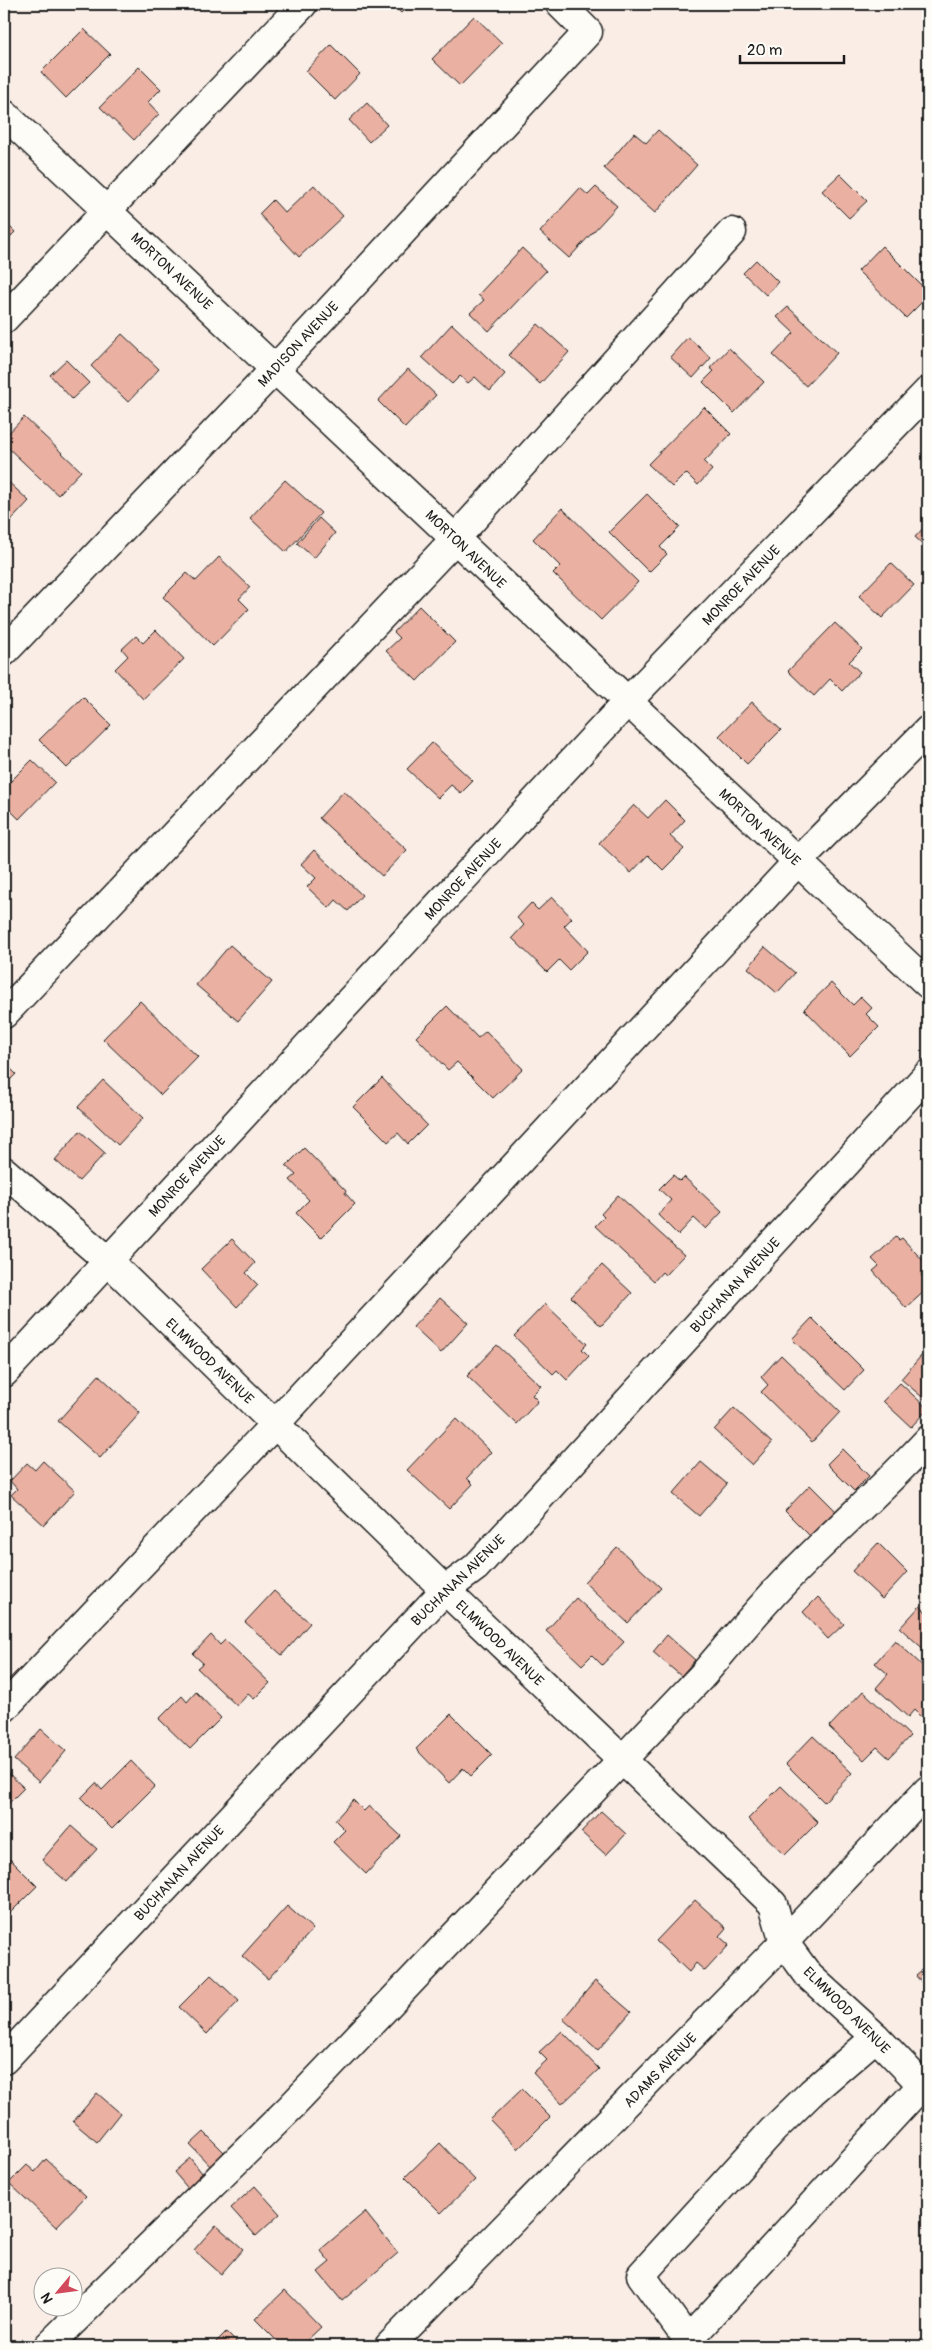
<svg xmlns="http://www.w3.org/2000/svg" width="932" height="2350" font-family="Pangolin,sans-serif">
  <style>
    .building { fill: #eab1a2; stroke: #1c1c1c }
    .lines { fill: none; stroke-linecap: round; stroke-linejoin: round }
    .minor-casing { stroke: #1c1c1c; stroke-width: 31 }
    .minor { stroke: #fdfcf7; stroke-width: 28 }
    .labels { text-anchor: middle; stroke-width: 5; stroke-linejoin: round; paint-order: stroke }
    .street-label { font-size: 14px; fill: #1c1c1c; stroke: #fdfcf7 }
  </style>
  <rect width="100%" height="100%" fill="#f9ede6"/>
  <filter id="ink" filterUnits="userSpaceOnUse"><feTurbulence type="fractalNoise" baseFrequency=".02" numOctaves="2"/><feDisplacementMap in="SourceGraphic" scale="10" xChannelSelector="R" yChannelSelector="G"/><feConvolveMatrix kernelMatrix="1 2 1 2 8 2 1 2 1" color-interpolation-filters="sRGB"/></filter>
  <g filter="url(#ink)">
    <g class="building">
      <polygon points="392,4 410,4 401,13"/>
      <polygon points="474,16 502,43 460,86 432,59"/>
      <polygon points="84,29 110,54 66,98 41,72"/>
      <polygon points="331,45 360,74 335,100 306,71"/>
      <polygon points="139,67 161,89 148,102 159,114 134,140 100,107"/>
      <polygon points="367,103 387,125 369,142 349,120"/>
      <polygon points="658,130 697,165 655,213 604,168 634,133 646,143"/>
      <polygon points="840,174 867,201 849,218 822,191"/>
      <polygon points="314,185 343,216 299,257 259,214 273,200 285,213"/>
      <polygon points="596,187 617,206 569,258 540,232 580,188 588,195"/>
      <polygon points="4,221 15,232 4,243"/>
      <polygon points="882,246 928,292 928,296 906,318 858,271"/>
      <polygon points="522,248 546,271 489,331 470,313 484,300 478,295"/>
      <polygon points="756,260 778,282 766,295 743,273"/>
      <polygon points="788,307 837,353 806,386 773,355 794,333 777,317"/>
      <polygon points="452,324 505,374 490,391 475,377 468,383 460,376 452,384 422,357"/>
      <polygon points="538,324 569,352 540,384 509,355"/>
      <polygon points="122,334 159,369 128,402 91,366"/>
      <polygon points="688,337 711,358 693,378 670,357"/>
      <polygon points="729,348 764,382 734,413 703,382 714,371 710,368"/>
      <polygon points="66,360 89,383 72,399 50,375"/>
      <polygon points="408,369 436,395 405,428 378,401"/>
      <polygon points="704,407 731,434 704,462 712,470 698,485 686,473 672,487 648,464"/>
      <polygon points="24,417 81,471 58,495 4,444 4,438"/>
      <polygon points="4,478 29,501 4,528"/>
      <polygon points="285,480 321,513 286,552 250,518"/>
      <polygon points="647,494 680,527 660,547 667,554 649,572 609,532"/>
      <polygon points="562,508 638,582 601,620 553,573 560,566 533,539"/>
      <polygon points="928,512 928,549 915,537 928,523 922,518"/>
      <polygon points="319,518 335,533 314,558 297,543"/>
      <polygon points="219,557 250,587 239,599 249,609 213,646 163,597 187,573 196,581"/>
      <polygon points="891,563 914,585 882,618 859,596"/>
      <polygon points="419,606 455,642 417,681 386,651 400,638 394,632"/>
      <polygon points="835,623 862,649 849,662 860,672 842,691 830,679 814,696 788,671"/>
      <polygon points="156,630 184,659 143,699 115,669 128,656 122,649 136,636 143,643"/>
      <polygon points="83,697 111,725 67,768 39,740"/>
      <polygon points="752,702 781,730 747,764 719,736"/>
      <polygon points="432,743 473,781 461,793 451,785 438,798 407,769"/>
      <polygon points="32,760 55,782 19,819 4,804 4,788"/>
      <polygon points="928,784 928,794 923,789"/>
      <polygon points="344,791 407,850 382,876 319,818"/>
      <polygon points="665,800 685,820 670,836 684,849 663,870 648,855 631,873 599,843 634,805 648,818"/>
      <polygon points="314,850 362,895 348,911 336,900 329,908 307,887 316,878 301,864"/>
      <polygon points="552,897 572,918 564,926 588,951 569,970 559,960 547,972 512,938 524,925 517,918 531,903 538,910"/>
      <polygon points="928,902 928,914 923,908"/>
      <polygon points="230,945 272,982 238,1021 196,985"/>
      <polygon points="765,947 795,973 777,993 748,968"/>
      <polygon points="831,983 853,1005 861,997 872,1008 866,1014 879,1027 850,1056 804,1009"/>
      <polygon points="140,1001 198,1057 161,1095 103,1039"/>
      <polygon points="447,1006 478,1038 486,1031 523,1069 493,1098 457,1062 448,1070 416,1037"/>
      <polygon points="4,1062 16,1074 4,1086"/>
      <polygon points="382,1078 427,1125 408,1144 398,1133 388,1142 353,1107"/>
      <polygon points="103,1080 143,1118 118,1145 78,1107"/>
      <polygon points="80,1131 105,1153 79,1181 55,1160"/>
      <polygon points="304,1148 346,1191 345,1193 355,1204 321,1238 296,1213 309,1200 290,1180 296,1175 286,1166"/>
      <polygon points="673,1175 680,1181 684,1177 722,1212 706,1229 694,1218 678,1235 658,1215 671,1200 659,1189"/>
      <polygon points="618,1195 684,1255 665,1275 662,1272 654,1281 595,1226 604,1217 601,1214"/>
      <polygon points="896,1237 899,1240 902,1238 928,1266 921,1275 928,1283 928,1288 906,1308 873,1271 879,1266 872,1259"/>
      <polygon points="232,1239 255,1263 246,1273 258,1285 237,1307 201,1269"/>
      <polygon points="602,1265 632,1293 601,1326 571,1297"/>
      <polygon points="440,1298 468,1323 441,1353 413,1327"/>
      <polygon points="545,1304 587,1344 582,1349 589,1356 567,1380 557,1370 553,1374 514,1336"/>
      <polygon points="812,1318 864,1370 845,1390 792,1339"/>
      <polygon points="497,1345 541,1386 532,1395 538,1401 517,1424 467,1376"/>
      <polygon points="781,1355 840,1412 812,1442 761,1392 768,1385 761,1377"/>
      <polygon points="921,1356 928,1362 928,1402 901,1379"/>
      <polygon points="99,1375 140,1413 100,1458 58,1421"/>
      <polygon points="900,1383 928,1409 911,1427 883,1401"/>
      <polygon points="734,1408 772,1443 752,1465 714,1430"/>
      <polygon points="456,1418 491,1452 467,1478 473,1484 449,1509 407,1470"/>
      <polygon points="842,1449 869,1476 854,1491 827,1464"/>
      <polygon points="43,1461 75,1491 44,1525 11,1495 17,1489 10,1481 27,1463 35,1470"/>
      <polygon points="701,1462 727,1484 699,1516 673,1494"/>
      <polygon points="810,1485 837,1512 812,1538 785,1511"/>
      <polygon points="878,1543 907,1572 882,1599 852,1571"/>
      <polygon points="617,1547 661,1588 628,1623 584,1582"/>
      <polygon points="274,1591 310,1623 282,1655 245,1622"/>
      <polygon points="818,1597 844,1624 828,1639 803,1612"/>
      <polygon points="576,1598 624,1642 602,1665 592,1655 582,1665 546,1631"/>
      <polygon points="920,1606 926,1612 928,1610 928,1653 900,1628"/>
      <polygon points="211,1635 220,1645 225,1640 270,1683 254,1699 248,1694 237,1706 197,1668 203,1663 193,1654"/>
      <polygon points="667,1635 695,1660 681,1676 653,1652"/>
      <polygon points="895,1640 928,1671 928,1711 922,1718 914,1710 908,1717 876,1688 888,1674 875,1663"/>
      <polygon points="20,1668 31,1678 4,1705 4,1684"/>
      <polygon points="863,1691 910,1736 889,1758 877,1747 864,1760 829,1727"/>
      <polygon points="196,1692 221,1718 190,1749 159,1719 182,1696 187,1702"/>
      <polygon points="451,1714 492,1755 471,1776 463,1768 449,1783 416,1749"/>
      <polygon points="41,1729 66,1751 39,1782 14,1760"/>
      <polygon points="813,1736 852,1773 824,1802 786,1764"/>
      <polygon points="131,1761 155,1786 112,1829 81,1798 96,1783 102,1790"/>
      <polygon points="4,1769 24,1788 7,1805 4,1801"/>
      <polygon points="781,1786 818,1822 785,1855 748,1819"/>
      <polygon points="353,1800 364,1811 369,1806 401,1836 366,1874 333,1842 345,1830 335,1820"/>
      <polygon points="601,1811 626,1834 606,1855 581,1832"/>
      <polygon points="71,1826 97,1849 67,1882 42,1860"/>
      <polygon points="10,1859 37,1886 4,1919 4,1865"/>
      <polygon points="695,1900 726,1928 719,1936 729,1945 705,1971 696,1963 689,1972 656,1941"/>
      <polygon points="287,1906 313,1929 268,1979 242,1956"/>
      <polygon points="928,1966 928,1990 916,1976"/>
      <polygon points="211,1975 239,2001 207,2034 179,2007"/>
      <polygon points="595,1981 631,2012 598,2050 563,2019"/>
      <polygon points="562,2031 599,2069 562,2104 533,2073 547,2060 539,2052"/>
      <polygon points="522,2089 550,2117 518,2149 490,2120"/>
      <polygon points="97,2093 120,2113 97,2142 73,2122"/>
      <polygon points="204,2132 229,2157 215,2171 190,2145"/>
      <polygon points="440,2143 475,2180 441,2213 405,2177"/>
      <polygon points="190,2158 206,2178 191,2192 174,2172"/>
      <polygon points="46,2159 86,2196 56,2227 9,2183 27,2165 35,2172"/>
      <polygon points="255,2186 280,2214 256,2236 231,2208"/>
      <polygon points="365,2212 398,2253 342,2301 318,2272 330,2262 320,2250"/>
      <polygon points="216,2225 243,2249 221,2274 194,2250"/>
      <polygon points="285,2290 321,2327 301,2346 282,2346 255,2319"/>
      <polygon points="226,2332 240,2346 212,2346"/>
    </g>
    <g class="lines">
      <defs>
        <g id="minor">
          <polyline points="4,114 928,984"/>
          <polyline points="4,319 303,4"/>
          <polyline points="4,652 276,368 588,32 560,4"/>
          <polyline points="4,1014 455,539 732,232"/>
          <polyline points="4,1171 108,1261 445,1590 773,1904 784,1942 809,1976 876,2037 928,2091"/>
          <polyline points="4,1373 627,702 928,391"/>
          <polyline points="4,1708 275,1424 797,862 928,730"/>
          <polyline points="4,2060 445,1590 476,1567 928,1074"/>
          <path d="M48,2346L291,2107L701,1677C730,1643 758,1609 789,1577C835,1530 884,1488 928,1440"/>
          <polyline points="389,2346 784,1942 928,1790"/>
          <polyline points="685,2346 689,2339 922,2085"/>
          <polyline points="692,2346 641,2275 773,2130 812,2092 876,2037"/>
        </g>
      </defs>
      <use href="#minor" class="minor-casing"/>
      <use href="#minor" class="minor"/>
    </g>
  </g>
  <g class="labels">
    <g class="street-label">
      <text transform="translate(172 271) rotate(43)" y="5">MORTON AVENUE</text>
      <text transform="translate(298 344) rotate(-47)" y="5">MADISON AVENUE</text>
      <text transform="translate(466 549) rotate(44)" y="5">MORTON AVENUE</text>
      <text transform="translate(741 585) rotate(-46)" y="5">MONROE AVENUE</text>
      <text transform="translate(760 827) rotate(43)" y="5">MORTON AVENUE</text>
      <text transform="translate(463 879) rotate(-47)" y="5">MONROE AVENUE</text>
      <text transform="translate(187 1176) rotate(-47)" y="5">MONROE AVENUE</text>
      <text transform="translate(735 1285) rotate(-47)" y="5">BUCHANAN AVENUE</text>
      <text transform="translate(210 1361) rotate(44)" y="5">ELMWOOD AVENUE</text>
      <text transform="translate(458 1580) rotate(-44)" y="5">BUCHANAN AVENUE</text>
      <text transform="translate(500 1643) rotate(44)" y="5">ELMWOOD AVENUE</text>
      <text transform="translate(179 1873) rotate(-47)" y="5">BUCHANAN AVENUE</text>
      <text transform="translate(847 2010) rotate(45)" y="5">ELMWOOD AVENUE</text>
      <text transform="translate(660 2070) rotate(-46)" y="5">ADAMS AVENUE</text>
    </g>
  </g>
  <rect width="932" height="2350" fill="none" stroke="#fdfcf7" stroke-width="20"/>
  <rect x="10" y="10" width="912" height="2330" fill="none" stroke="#1c1c1c" stroke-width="2" filter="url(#ink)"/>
  <g transform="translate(58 2292) rotate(241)"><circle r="24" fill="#fdfcf7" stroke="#a3a29f"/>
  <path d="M0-4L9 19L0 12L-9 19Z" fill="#d1495b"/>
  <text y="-8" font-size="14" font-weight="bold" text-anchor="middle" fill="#1c1c1c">N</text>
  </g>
  <path d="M740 55v8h104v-8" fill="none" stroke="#1c1c1c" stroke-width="2.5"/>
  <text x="747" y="55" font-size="15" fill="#1c1c1c" stroke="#fdfcf7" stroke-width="4" paint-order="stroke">20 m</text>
</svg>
